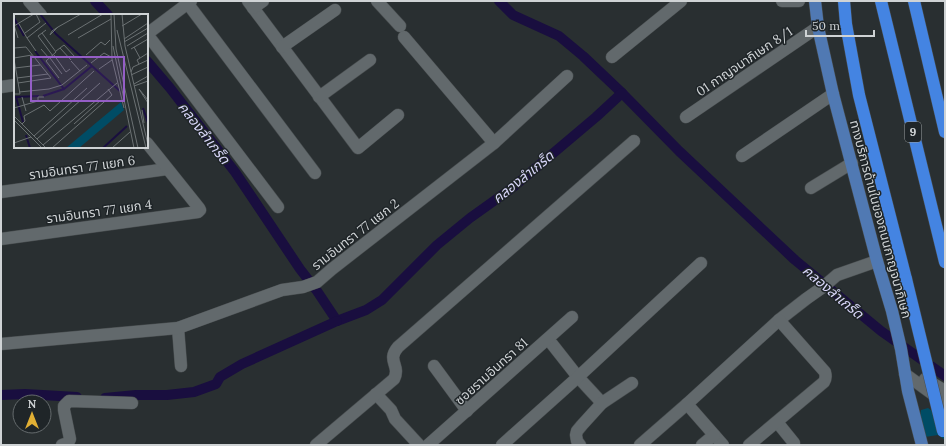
<svg xmlns="http://www.w3.org/2000/svg" width="946" height="446" font-family="Lora,'Noto Sans Thai',serif">
  <style>
    .green { fill: #004c65 }
    .lines { fill: none; stroke-linecap: round; stroke-linejoin: round }
    .canal { stroke: #190e3f; stroke-width: 10 }
    .minor-casing { stroke: #474c4e; stroke-width: 13 }
    .major-casing { stroke: #474c4e; stroke-width: 13 }
    .highway-casing { stroke: #474c4e; stroke-width: 13 }
    .minor { stroke: #62696c; stroke-width: 12 }
    .major { stroke: #5079b3; stroke-width: 12 }
    .highway { stroke: #4484e2; stroke-width: 12 }
    .highway-bridge-casing { stroke: #474c4e; stroke-width: 13; stroke-linecap: butt }
    .highway-bridge { stroke: #4484e2; stroke-width: 12 }
    .labels { text-anchor: middle; stroke-width: 3; stroke-linejoin: round; paint-order: stroke }
    .shield { fill: #1f2528; stroke: #9a9fa1; stroke-width: 1 }
    .shield-label { font-size: 12px; font-weight: bold; fill: #cfd3d5 }
    .street-label { font-size: 13px; fill: #cfd3d5; stroke: #1f2528 }
    .water-label { font-size: 14px; font-style: italic; fill: #d9d7fa; stroke: #1f2528 }
    .inset-river { fill: none; stroke: #190e3f; stroke-width: 2 }
    .inset-road { fill: none; stroke: #6b7173; stroke-width: 1 }
    .view { fill: #945ec6; fill-opacity: 0.15; stroke: #945ec6; stroke-width: 2 }
    .inset-edge { fill: none; stroke: #cfd3d5; stroke-width: 2 }
  </style>
  <rect width="100%" height="100%" fill="#292f31"/>
  <polygon class="green" points="928,408 945,420 945,440 938,435 925,437 920,416 921,410"/>
  <g class="lines">
    <g class="canal">
      <polyline points="95,1 108,15"/>
      <polyline points="499,1 513,15 559,36 583,56 622,93"/>
      <polyline points="147,61 170,88 235,172 300,269 317,291 337,321 366,310 382,300 437,245 470,218 512,188 596,117 622,93 679,151 795,260 881,331 945,376"/>
      <polyline points="1,395 25,394 77,397"/>
      <polyline points="105,398 136,395 167,395 194,392 216,384 220,377 242,364 337,321"/>
    </g>
    <defs>
      <g id="minor">
        <polyline points="29,1 41,15"/>
        <polyline points="248,1 358,148 398,115"/>
        <polyline points="377,1 400,26"/>
        <polyline points="782,1 799,1"/>
        <polyline points="188,4 315,173"/>
        <polyline points="253,8 263,1"/>
        <polyline points="147,34 278,207"/>
        <polyline points="147,34 191,1"/>
        <polyline points="404,37 494,143"/>
        <polyline points="282,47 335,10"/>
        <polyline points="612,57 681,1"/>
        <polyline points="1,87 15,85"/>
        <polyline points="319,97 370,60"/>
        <polyline points="686,117 818,27"/>
        <polyline points="742,156 833,94"/>
        <polyline points="811,188 852,163"/>
        <polyline points="1,192 167,169"/>
        <polyline points="1,239 198,212 200,210 199,208 147,143"/>
        <polyline points="178,328 181,366"/>
        <polyline points="1,344 178,328 282,290 303,287 317,282 332,269 494,143 567,76"/>
        <polyline points="552,344 578,377 602,403"/>
        <polyline points="434,366 467,411"/>
        <polyline points="905,374 945,403"/>
        <polyline points="925,379 945,391"/>
        <polyline points="376,394 391,410 395,419 419,445"/>
        <polyline points="687,404 723,445"/>
        <polyline points="777,422 794,443"/>
        <polyline points="62,445 68,443 70,439 64,410 64,406 69,401 132,403"/>
        <path d="M316,445L394,379C401,365 386,361 398,347L634,141"/>
        <polyline points="428,445 572,317"/>
        <polyline points="502,445 578,377 701,263"/>
        <polyline points="580,445 577,441 576,435 577,431 582,425 602,403 632,383"/>
        <polyline points="640,445 687,404 779,320 806,299 823,287 837,275 877,261"/>
        <polyline points="702,445 714,435"/>
        <path d="M749,445L824,382C826,379 826,376 825,372L779,320"/>
      </g>
      <polyline id="major" points="815,1 818,27 833,94 877,261 892,311 901,349 908,391 922,445"/>
      <g id="highway">
        <polyline points="844,1 846,24 859,95 906,279"/>
        <polyline points="881,1 945,262"/>
        <polyline points="914,1 945,132"/>
      </g>
    </defs>
    <use href="#minor" class="minor-casing"/>
    <use href="#major" class="major-casing"/>
    <use href="#highway" class="highway-casing"/>
    <use href="#minor" class="minor"/>
    <use href="#major" class="major"/>
    <use href="#highway" class="highway"/>
    <defs>
      <polyline id="highway-bridge" points="906,279 943,431"/>
    </defs>
    <use href="#highway-bridge" class="highway-bridge-casing"/>
    <use href="#highway-bridge" class="highway-bridge"/>
  </g>
  <g class="labels">
    <rect class="shield" x="905" y="122" width="16" height="20" rx="3"/>
    <g class="shield-label">
      <text x="913" y="136">9</text>
    </g>
    <g class="street-label">
      <text transform="translate(744 61) rotate(-34)" y="5">01 กาญจนาภิเษก 8/1</text>
      <text transform="translate(82 167) rotate(-8)" y="5">รามอินทรา 77 แยก 6</text>
      <text transform="translate(99 211) rotate(-8)" y="5">รามอินทรา 77 แยก 4</text>
      <text transform="translate(881 219) rotate(75)" y="5">ทางบริการด้านในของถนนกาญจนาภิเษก</text>
      <text transform="translate(355 234) rotate(-38)" y="5">รามอินทรา 77 แยก 2</text>
      <text transform="translate(491 371) rotate(-42)" y="5">ซอยรามอินทรา 81</text>
    </g>
    <g class="water-label">
      <text transform="translate(204 133) rotate(52)" y="5">คลองลำเกร็ด</text>
      <text transform="translate(523 177) rotate(-39)" y="5">คลองลำเกร็ด</text>
      <text transform="translate(833 292) rotate(40)" y="5">คลองลำเกร็ด</text>
    </g>
  </g>
  <g transform="translate(14 14)">
    <rect width="134" height="134" fill="#292f31"/>
    <path d="M107,88L110,96L65,134H52Z" fill="#004c65"/>
    <path class="inset-river" d="M26,0L42,20L78,52M0,4L10,22M21,37L50,75L78,52L106,77M29,82L50,75M129,94L134,109M9,108L2,83L25,82M12,121L16,134M89,134L113,112"/>
    <path class="inset-road" d="M97,0L98,45L110,94M100,0L102,35L124,134M108,0L111,32L134,131M5,10L13,24L32,9M0,11L4,24M0,12L20,0M108,12L128,0M44,13L67,0M44,13L36,21L38,17ZM32,16L24,22L39,42M103,16L132,134M11,19L26,8L22,0M28,19L42,38L32,47L45,64M54,21L89,0M13,24L22,37M64,24L97,5M110,25L134,9M110,28L134,14M99,32L120,134M113,32L134,19M120,33L126,44M0,34L12,33L37,64L4,69M46,34L57,46M27,35L35,44M117,35L134,25M42,37L50,31L61,43M40,41L52,58L56,55M72,41L87,28L91,31L96,26M0,44L18,41M36,44L48,60M0,45L6,80H0M57,47L66,57M77,49L90,39L97,43M125,50L123,46L134,39M1,54L26,51M85,55L98,46M117,58L119,53L134,46M117,61L134,53M3,64L34,60M120,70L134,62M120,72L134,67M5,78L35,75L48,71L73,51M8,83L12,97M134,86L125,75L134,89M0,94L24,87V83H30M128,96L130,109M0,102L32,134M0,106L28,134M8,110L11,107L10,102L30,91L36,97L80,57M60,110L87,86M20,122L73,74M23,125L86,69M0,129L17,123M29,131L103,69M38,134L98,81L94,75M98,134L116,118"/>
    <path class="view" d="M17,43H110V87H17Z"/>
    <rect width="134" height="134" class="inset-edge"/>
  </g>
  <rect width="946" height="446" fill="none" stroke="#cfd3d5" stroke-width="4"/>
  <g transform="translate(32 414)"><circle r="19" fill="#1f2528" stroke="#656b6d"/>
  <path d="M0-3L7 15L0 10L-7 15Z" fill="#e1af34"/>
  <text y="-6" font-size="11" font-weight="bold" text-anchor="middle" fill="#cfd3d5">N</text>
  </g>
  <path d="M806 30v6h68v-6" fill="none" stroke="#cfd3d5" stroke-width="2"/>
  <text x="812" y="30" font-size="12" fill="#cfd3d5" stroke="#1f2528" stroke-width="3" paint-order="stroke">50 m</text>
</svg>
